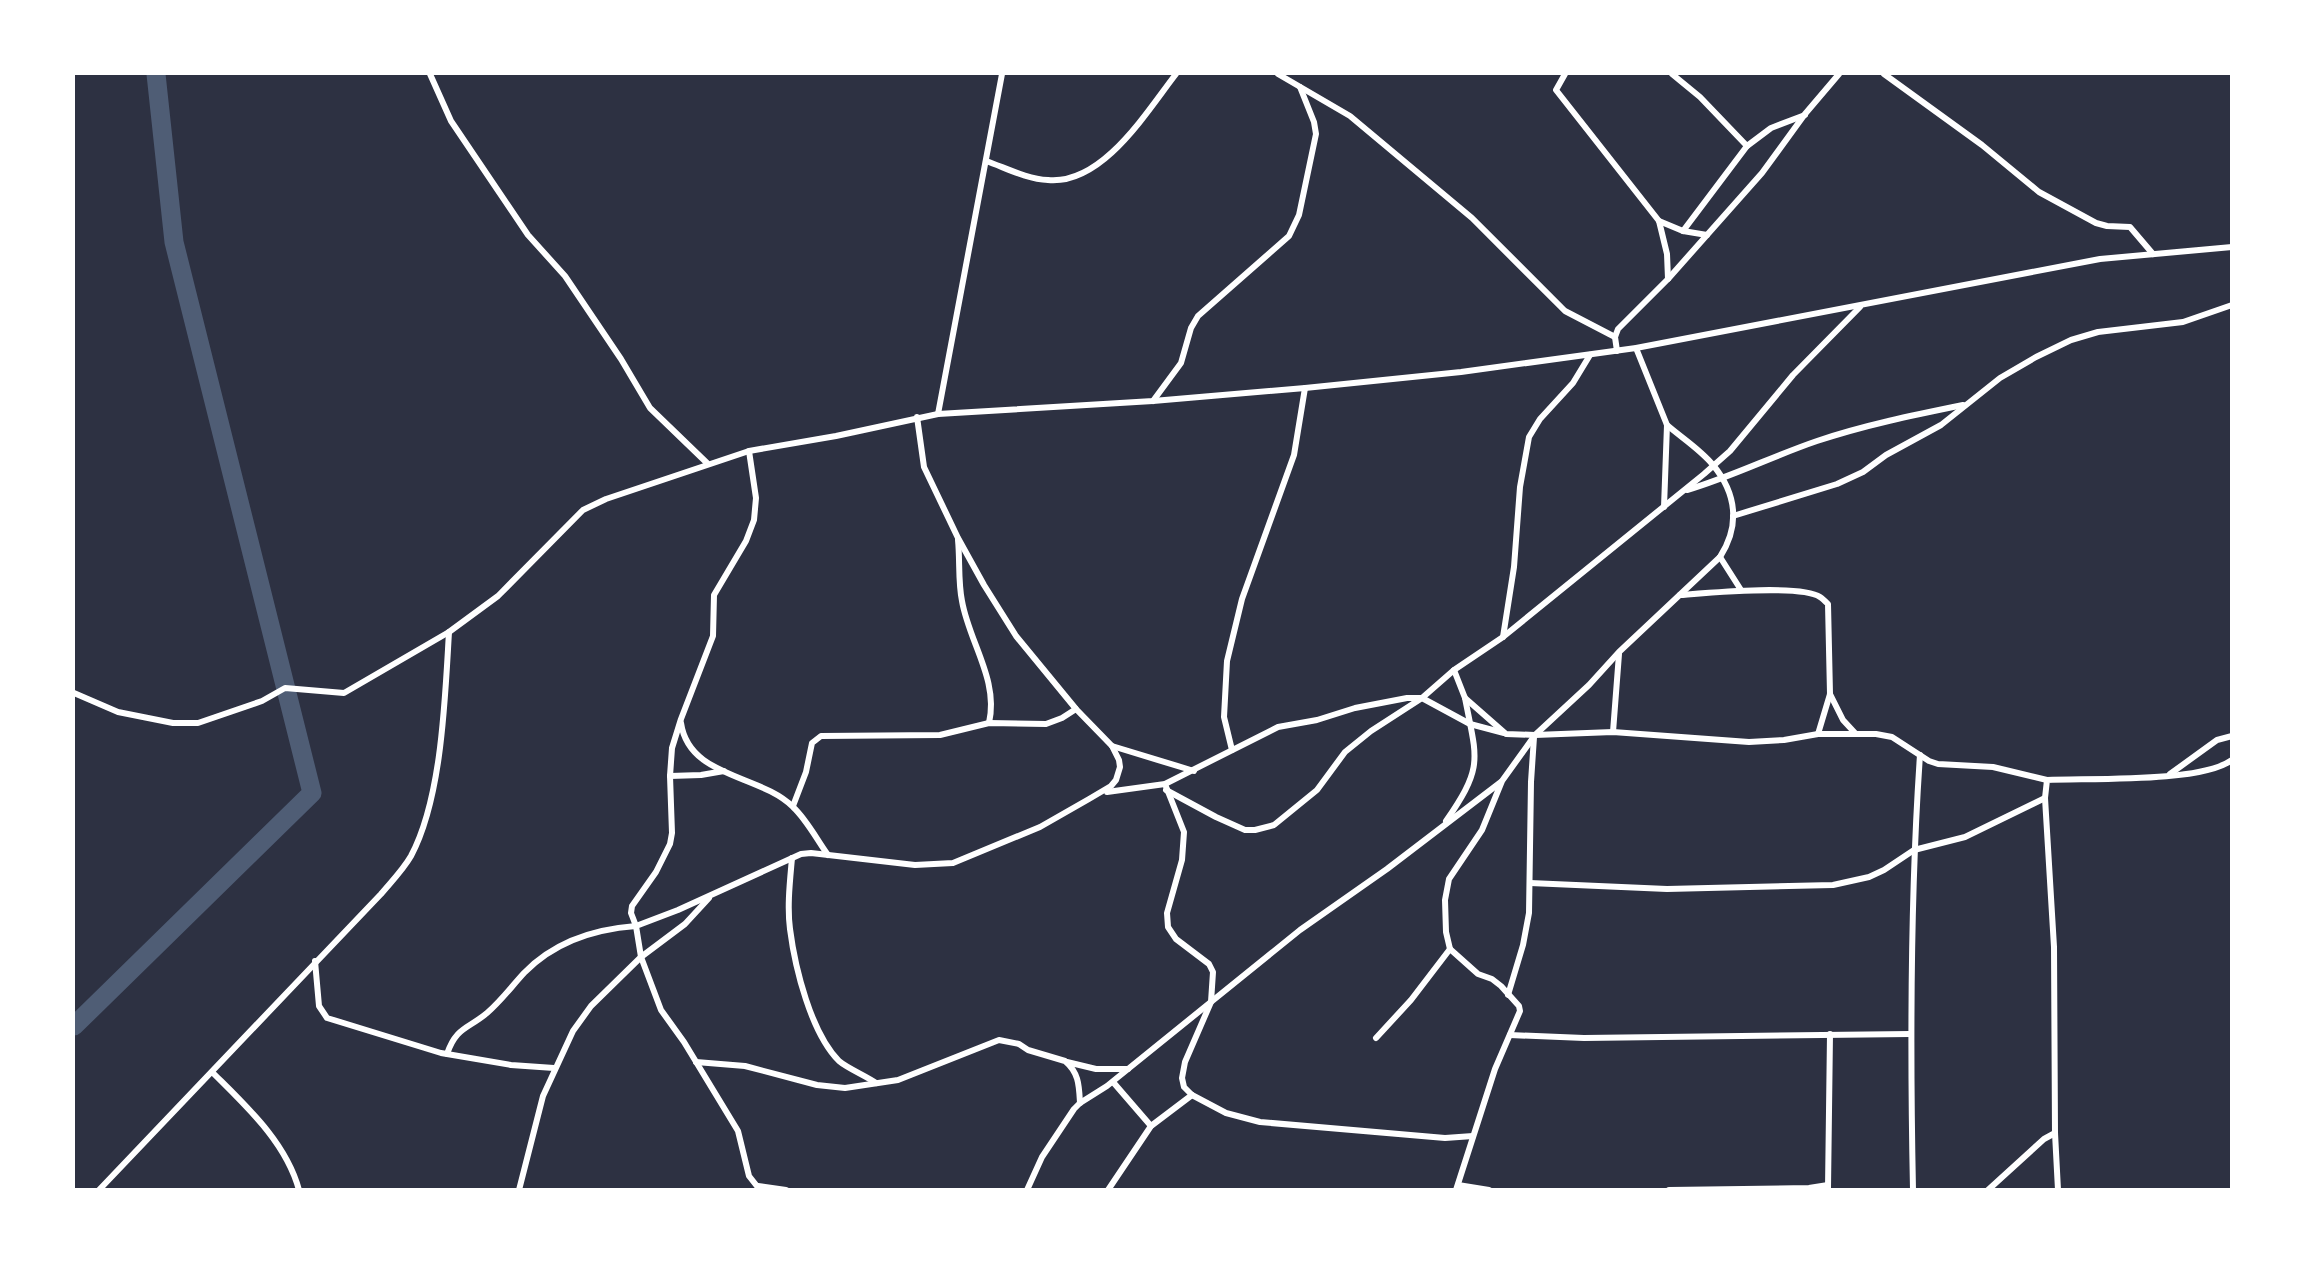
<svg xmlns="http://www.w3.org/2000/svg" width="2305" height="1263" font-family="'Source Sans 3',sans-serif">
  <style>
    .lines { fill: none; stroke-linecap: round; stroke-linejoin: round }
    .river { stroke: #4f5d75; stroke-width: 19 }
    .minor { stroke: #fff; stroke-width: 6 }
  </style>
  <rect width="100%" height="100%" fill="#2d3142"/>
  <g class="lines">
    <polyline class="river" points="74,1026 312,793 174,242 156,74"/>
    <g class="minor">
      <polyline points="430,74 451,121 528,235 565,276 621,359 650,408 707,463"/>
      <polyline points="1278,74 1350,116 1472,218 1565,311 1615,337"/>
      <polyline points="1565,74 1556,90 1659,221 1667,254 1668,279"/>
      <polyline points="1672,74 1700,97 1747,146"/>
      <polyline points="1884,74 1982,145 2039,192 2096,223 2107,226 2130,227 2153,254"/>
      <path d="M986,161C1006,168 1027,179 1048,180C1103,185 1147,111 1176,74"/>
      <polyline points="1659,221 1683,231 1707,235"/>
      <polyline points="1683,231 1747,146 1771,128 1805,115"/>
      <polyline points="1636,348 1667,425 1664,507"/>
      <polyline points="1617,351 1615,337 1618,329 1668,279 1762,173 1805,114 1839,74"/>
      <polyline points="1153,401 1181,363 1191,328 1198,316 1289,236 1299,215 1316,134 1314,122 1300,87"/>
      <polyline points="938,414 1002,74"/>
      <path d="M1687,490C1731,477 1773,456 1817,441C1865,425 1914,415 1963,405"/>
      <polyline points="1733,516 1837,484 1863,472 1886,455 1941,425 2000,378 2036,357 2071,340 2098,332 2183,322 2232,305"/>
      <path d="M958,540C960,560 958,582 962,601C969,642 999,680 989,723"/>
      <polyline points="1720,557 1741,590"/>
      <path d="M1680,595C1706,593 1801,584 1820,597C1823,599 1826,602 1828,604L1830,694L1818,734"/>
      <polyline points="1503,637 1514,567 1520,487 1529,437 1540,419 1573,383 1590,355"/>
      <polyline points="1454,670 1465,698 1506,734 1535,735 1613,732 1749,742 1784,740 1818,734 1876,734 1892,737 1929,761 1938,764 1993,767 2047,780"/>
      <polyline points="74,693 118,712 173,723 198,723 262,701 285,688 344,693 449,632 498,596 583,510 606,499 749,451 836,436 938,414 1153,401 1305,388 1461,372 1636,348 2100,259 2232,247"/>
      <polyline points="1830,694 1843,720 1855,733"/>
      <path d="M681,723C689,778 760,774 793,807C807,820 817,840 828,855"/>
      <polyline points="1613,732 1619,654"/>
      <polyline points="1112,746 1194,771"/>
      <polyline points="1232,750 1224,717 1227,661 1242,599 1294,455 1305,388"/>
      <polyline points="2170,774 2217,740 2232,736"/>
      <polyline points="670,776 701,775 724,771"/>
      <polyline points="1165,784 1184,832 1182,860 1167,913 1168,927 1176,939 1209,964 1213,972 1211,1002 1185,1062 1182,1078 1184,1087 1192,1095 1226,1113 1260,1122 1445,1138 1473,1136"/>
      <polyline points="1166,790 1216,817 1245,830 1255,830 1274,825 1317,790 1345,752 1371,731 1422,698 1454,670 1503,637 1704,474 1730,451 1793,375 1860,307"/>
      <polyline points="1107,792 1165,784 1278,727 1317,720 1355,708 1407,698 1422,698 1470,724 1504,733"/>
      <polyline points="793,806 806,772 812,743 821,736 940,735 989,723 1046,724 1062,718 1076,709"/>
      <path d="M1446,821C1484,766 1477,760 1465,698"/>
      <path d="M792,858C790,881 787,906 790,929C795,968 811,1033 839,1061C847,1068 866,1076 876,1083"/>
      <polyline points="1530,883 1667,889 1833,885 1869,877 1884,870 1914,850 1965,837 2045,798"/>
      <polyline points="315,961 319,1006 327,1018 441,1053 511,1065 554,1068"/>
      <polyline points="1508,995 1523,945 1529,913 1531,782 1534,737"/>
      <polyline points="1510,1035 1584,1038 1910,1034"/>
      <polyline points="1376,1038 1411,1000 1450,949"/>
      <path d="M447,1054C456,1027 468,1029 487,1013C501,1001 512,986 524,973C554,942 595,929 636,926L631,913L632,906L656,872L670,844L672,833L670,776L672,748L681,719L713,636L714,595L746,541L754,520L756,498L749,451"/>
      <path d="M696,1062L745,1066L817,1085L845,1088L898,1080L999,1040L1019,1044L1028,1050L1065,1061C1079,1073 1079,1085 1080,1103"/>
      <polyline points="1067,1062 1096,1069 1128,1069"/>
      <path d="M212,1072C246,1106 286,1142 299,1190"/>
      <polyline points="1113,1082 1151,1126"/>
      <polyline points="1458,1185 1489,1190"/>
      <polyline points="758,1186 786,1190"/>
      <polyline points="1828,1188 1830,1034"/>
      <path d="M99,1190L381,894C391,882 403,870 411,856C442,798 445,698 449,632"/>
      <polyline points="519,1190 543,1096 573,1031 591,1006 641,957 685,924 709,898"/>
      <polyline points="760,1190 749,1176 738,1131 684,1042 661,1010 641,957 636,926 678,910 801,854 811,853 915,865 953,863 1040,827 1089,799 1111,786 1116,780 1120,767 1119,760 1112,746 1076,709 1016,636 984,585 958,538 924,467 917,417"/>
      <polyline points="1027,1190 1042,1157 1074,1109 1080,1103 1107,1086 1300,930 1387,869 1501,782"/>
      <polyline points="1108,1190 1151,1126 1192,1095"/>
      <path d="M1456,1190L1495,1069L1520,1011L1519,1006L1501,986L1492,979L1478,974L1450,949L1446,932L1445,900L1449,879L1482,830L1502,781L1535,735L1589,685L1619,652L1720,557C1740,526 1737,494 1713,465C1701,450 1682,438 1667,425"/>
      <polyline points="1669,1190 1809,1188 1828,1185"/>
      <path d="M1913,1190C1910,1044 1910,899 1920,755"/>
      <polyline points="1988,1190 2044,1139 2055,1133"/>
      <path d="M2058,1190L2055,1133L2054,947L2045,798L2047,780C2089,778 2200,783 2232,760"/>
    </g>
  </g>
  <rect width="2305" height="1263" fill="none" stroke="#ffffff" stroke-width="150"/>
</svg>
